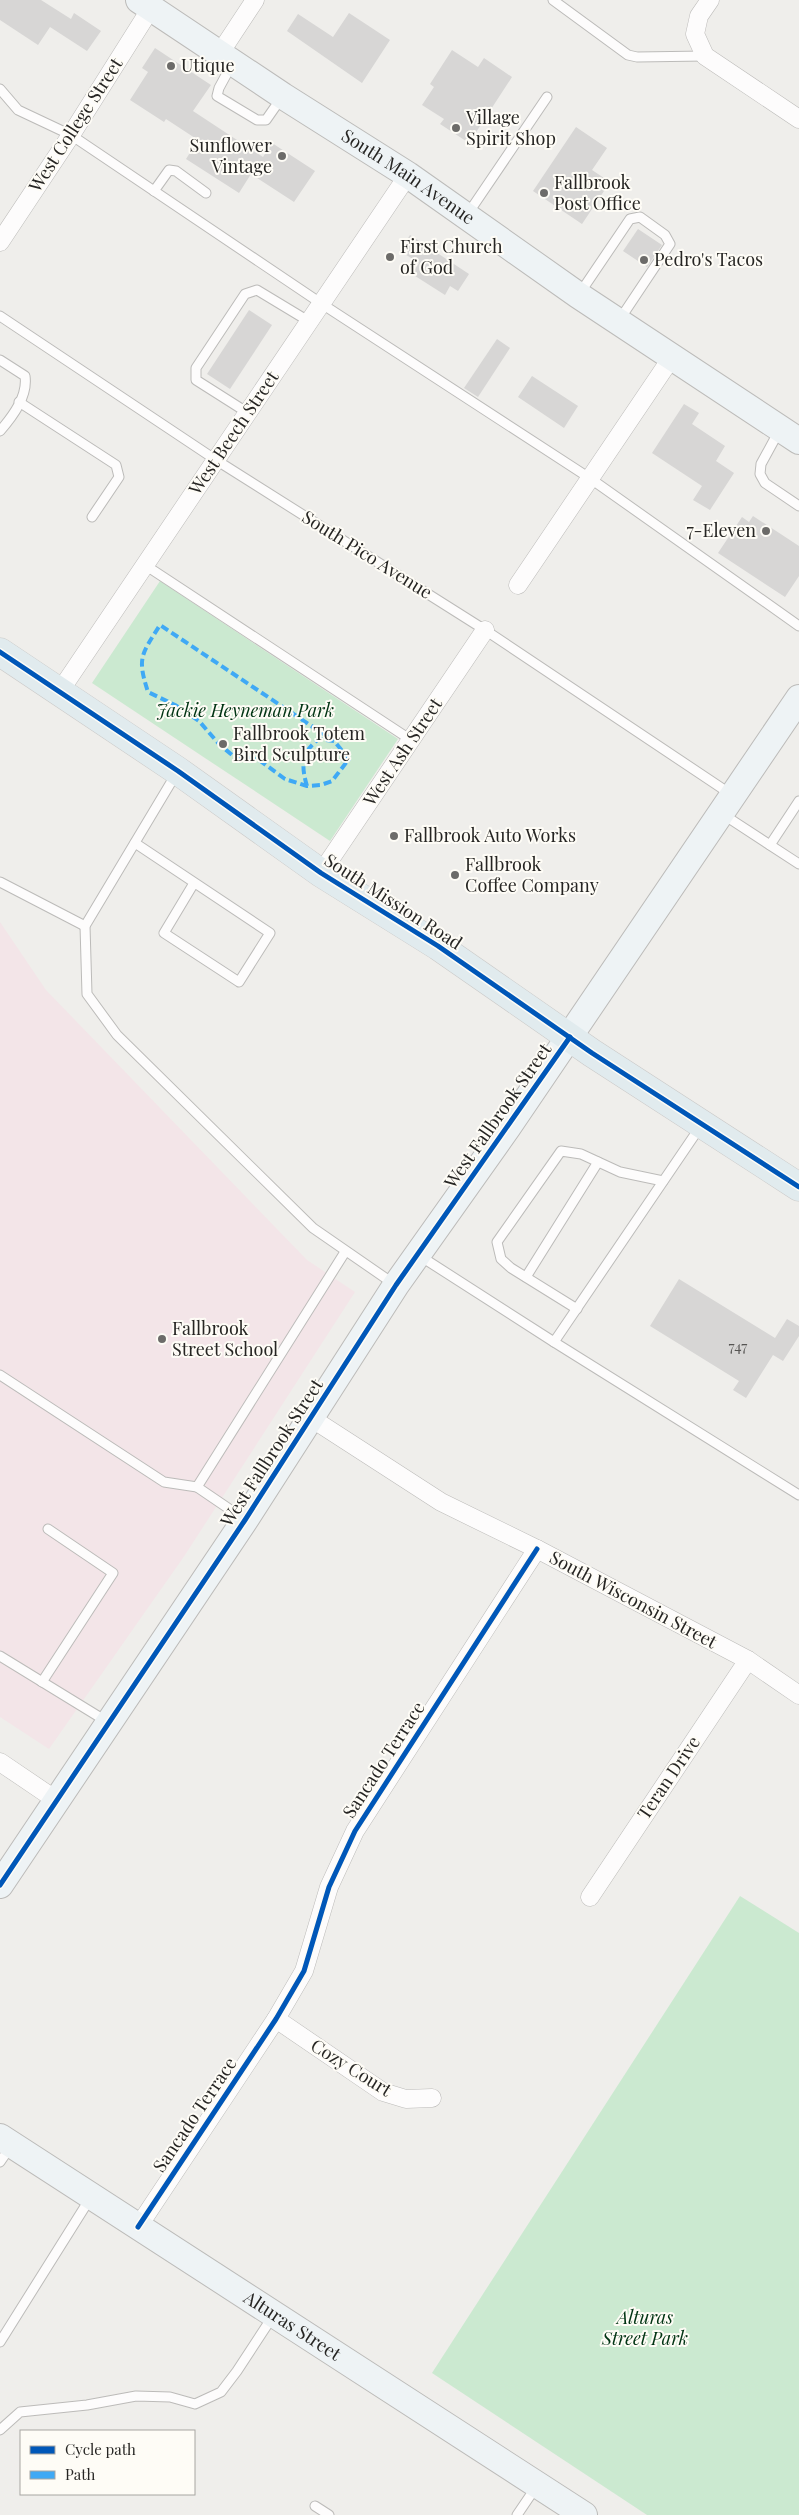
<svg xmlns="http://www.w3.org/2000/svg" width="799" height="2515" font-family="'Playfair Display',serif">
  <style>
    .education { fill: #f3e5e8 }
    .green { fill: #cbe9d0 }
    .building { fill: #d7d6d5 }
    .lines { fill: none; stroke-linecap: round; stroke-linejoin: round }
    .lane-casing { stroke: #bcbbb9; stroke-width: 11 }
    .street-casing { stroke: #bcbbb9; stroke-width: 19 }
    .secondary-casing { stroke: #bcbbb9; stroke-width: 28 }
    .primary-casing { stroke: #cac9c8; stroke-width: 29 }
    .lane { stroke: #fdfcfc; stroke-width: 9 }
    .street { stroke: #fdfcfc; stroke-width: 18 }
    .secondary { stroke: #eef3f5; stroke-width: 26 }
    .primary { stroke: #e1ebee; stroke-width: 28 }
    .quiet { stroke: #3fa9f5; stroke-width: 4; stroke-dasharray: 8 4; stroke-linecap: butt }
    .cycleway-casing { stroke: #fefcf6; stroke-width: 8 }
    .cycleway { stroke: #0057b8; stroke-width: 5 }
    .poi-dot { fill: #6c6b69; stroke: #fefcf6; stroke-width: 2 }
    .labels { text-anchor: middle; stroke-width: 4; stroke-linejoin: round; paint-order: stroke }
    .number-label { font-size: 15px; fill: #555452 }
    .poi-label { font-size: 18px; fill: #262523; stroke: #fefcf6; text-anchor: start }
    .street-label { font-size: 18px; fill: #262523; stroke: #fefcf6 }
    .park-label { font-size: 18px; font-style: italic; fill: #003413; stroke: #fefcf6 }
  </style>
  <rect width="100%" height="100%" fill="#efeeeb"/>
  <polygon class="education" points="0,922 46,990 307,1260 355,1292 185,1555 49,1749 0,1717"/>
  <g class="green">
    <polygon points="160,581 398,739 330,841 92,683"/>
    <polygon points="740,1896 799,1933 799,2515 647,2515 432,2373"/>
  </g>
  <g class="building">
    <polygon points="0,0 41,0 71,19 74,13 101,31 87,51 50,27 38,45 0,20"/>
    <polygon points="349,13 390,40 362,83 287,31 298,14 333,37"/>
    <polygon points="155,48 211,85 193,111 263,157 272,143 315,171 294,202 251,174 239,193 186,159 198,140 166,119 164,122 130,100 148,72 142,68"/>
    <polygon points="452,50 478,67 484,58 512,77 469,143 440,124 444,119 422,105 434,87 430,84"/>
    <polygon points="576,127 607,148 592,170 610,182 582,224 533,191"/>
    <polygon points="638,229 662,245 647,267 623,251"/>
    <polygon points="410,235 469,274 458,291 450,286 445,295 412,274 419,263 400,251"/>
    <polygon points="249,310 272,325 230,389 207,374"/>
    <polygon points="497,339 510,348 478,397 464,388"/>
    <polygon points="532,376 578,406 564,428 518,397"/>
    <polygon points="684,404 699,413 692,424 725,446 716,461 734,473 710,510 693,500 702,486 652,453"/>
    <polygon points="753,516 799,546 799,576 785,597 718,553 742,517 749,522"/>
    <polygon points="679,1279 775,1338 787,1319 799,1326 799,1336 783,1361 773,1355 746,1398 733,1390 739,1381 650,1326"/>
  </g>
  <g class="lines">
    <defs>
      <g id="lane">
        <polyline points="553,0 628,55 637,57 705,56"/>
        <polyline points="232,64 219,88 217,96 257,120 266,120 282,97"/>
        <polyline points="0,89 18,110 71,135 322,304 591,479 799,626"/>
        <polyline points="154,191 169,170 176,171 206,193"/>
        <polyline points="467,215 547,97"/>
        <polyline points="580,293 630,219 640,217 665,235 670,244 620,319"/>
        <polyline points="0,316 216,460 485,630 732,795"/>
        <path d="M0,360L25,376C28,396 13,416 0,431"/>
        <polyline points="19,402 116,465 119,477 92,517"/>
        <polyline points="248,413 196,380 196,368 245,294 257,290 310,322"/>
        <polyline points="779,431 761,464 760,474 765,483 799,506"/>
        <polyline points="145,565 411,740"/>
        <polyline points="176,774 85,926 87,994 117,1035 313,1228 394,1284"/>
        <polyline points="724,815 799,864"/>
        <polyline points="135,843 270,933 239,982 164,933 194,883"/>
        <polyline points="770,845 799,801"/>
        <polyline points="0,882 85,926"/>
        <polyline points="420,1256 554,1342 700,1127"/>
        <polyline points="526,1277 598,1162"/>
        <polyline points="577,1309 511,1268 501,1259 497,1242 561,1151 581,1154 620,1172 663,1181"/>
        <polyline points="554,1342 799,1495"/>
        <polyline points="0,1375 164,1482 197,1487"/>
        <polyline points="244,1519 197,1487 345,1252"/>
        <polyline points="0,1656 106,1721"/>
        <polyline points="42,1682 113,1573 48,1529"/>
        <polyline points="0,2162 11,2146"/>
        <polyline points="0,2342 91,2197"/>
        <polyline points="0,2430 20,2412 87,2405 136,2396 170,2397 195,2404 221,2392 237,2371 273,2316"/>
        <polyline points="315,2506 329,2515"/>
        <polyline points="517,2515 536,2487"/>
      </g>
      <g id="street">
        <polyline points="710,0 699,16 695,34 705,56 799,119"/>
        <polyline points="220,53 255,0"/>
        <polyline points="0,242 71,135 151,8"/>
        <polyline points="518,585 672,357"/>
        <polyline points="60,691 408,175"/>
        <polyline points="321,873 485,630"/>
        <polyline points="311,1418 441,1502 537,1549 748,1660 799,1695"/>
        <polyline points="0,1762 56,1800"/>
        <polyline points="590,1897 748,1660"/>
        <polyline points="276,2019 383,2092 406,2099 432,2098"/>
        <polyline points="138,2227 276,2019 304,1971 329,1887 355,1831 537,1549"/>
      </g>
      <g id="secondary">
        <path id="s1" d="M139,0L283,96L408,175L578,295L799,441"/>
        <polyline points="0,1885 245,1520 396,1285 508,1127 799,698"/>
        <path id="s2" d="M0,2137L584,2515"/>
      </g>
      <polyline id="primary" points="0,652 178,771 321,873 438,946 592,1053 799,1187"/>
    </defs>
    <use href="#lane" class="lane-casing"/>
    <use href="#street" class="street-casing"/>
    <use href="#secondary" class="secondary-casing"/>
    <use href="#primary" class="primary-casing"/>
    <use href="#lane" class="lane"/>
    <use href="#street" class="street"/>
    <use href="#secondary" class="secondary"/>
    <use href="#primary" class="primary"/>
    <path class="quiet" d="M307,786C301,766 301,752 319,739L334,741L349,759L332,781L321,785L307,786L285,779L259,760L232,755L219,744L199,721L175,705L148,692C137,658 141,655 160,625L334,741"/>
    <defs>
      <g id="cycleway">
        <polyline points="0,652 178,771 321,873 438,946 592,1053 799,1187"/>
        <polyline points="0,1885 245,1520 396,1285 570,1037"/>
        <polyline points="138,2227 276,2019 304,1971 329,1887 355,1831 537,1549"/>
      </g>
    </defs>
    <use href="#cycleway" class="cycleway-casing"/>
    <use href="#cycleway" class="cycleway"/>
  </g>
  <g class="poi-dot">
    <circle cx="171" cy="66" r="5"/>
    <circle cx="456" cy="128" r="5"/>
    <circle cx="282" cy="156" r="5"/>
    <circle cx="544" cy="193" r="5"/>
    <circle cx="390" cy="257" r="5"/>
    <circle cx="644" cy="260" r="5"/>
    <circle cx="766" cy="531" r="5"/>
    <circle cx="223" cy="744" r="5"/>
    <circle cx="394" cy="836" r="5"/>
    <circle cx="455" cy="875" r="5"/>
    <circle cx="162" cy="1339" r="5"/>
  </g>
  <g class="labels">
    <g class="number-label">
      <text x="738" y="1352">747</text>
    </g>
    <g class="poi-label">
      <text x="181" y="72">Utique</text>
      <text x="466" y="124">Village<tspan x="466" dy="21">Spirit Shop</tspan></text>
      <text x="272" y="152" text-anchor="end">Sunflower<tspan x="272" dy="21">Vintage</tspan></text>
      <text x="554" y="189">Fallbrook<tspan x="554" dy="21">Post Office</tspan></text>
      <text x="400" y="253">First Church<tspan x="400" dy="21">of God</tspan></text>
      <text x="654" y="266">Pedro's Tacos</text>
      <text x="756" y="537" text-anchor="end">7-Eleven</text>
      <text x="233" y="740">Fallbrook Totem<tspan x="233" dy="21">Bird Sculpture</tspan></text>
      <text x="404" y="842">Fallbrook Auto Works</text>
      <text x="465" y="871">Fallbrook<tspan x="465" dy="21">Coffee Company</tspan></text>
      <text x="172" y="1335">Fallbrook<tspan x="172" dy="21">Street School</tspan></text>
    </g>
    <g class="street-label">
      <text transform="translate(76 125) rotate(-57)" y="6">West College Street</text>
      <text dy="6" stroke="none"><textPath href="#s1" startOffset="322">South Main Avenue</textPath></text>
      <text transform="translate(234 433) rotate(-56)" y="6">West Beech Street</text>
      <text transform="translate(367 555) rotate(32)" y="6">South Pico Avenue</text>
      <text transform="translate(403 752) rotate(-56)" y="6">West Ash Street</text>
      <text transform="translate(393 902) rotate(33)" y="6">South Mission Road</text>
      <text transform="translate(498 1116) rotate(-55)" y="6">West Fallbrook Street</text>
      <text transform="translate(272 1453) rotate(-57)" y="6">West Fallbrook Street</text>
      <text transform="translate(633 1600) rotate(28)" y="6">South Wisconsin Street</text>
      <text transform="translate(384 1760) rotate(-57)" y="6">Sancado Terrace</text>
      <text transform="translate(669 1778) rotate(-56)" y="6">Teran Drive</text>
      <text transform="translate(351 2068) rotate(32)" y="6">Cozy Court</text>
      <text transform="translate(195 2115) rotate(-56)" y="6">Sancado Terrace</text>
      <text dy="6" stroke="none"><textPath href="#s2" startOffset="348">Alturas Street</textPath></text>
    </g>
    <g class="park-label">
      <text x="245" y="717">Jackie Heyneman Park</text>
      <text x="645" y="2324">Alturas<tspan x="645" dy="21">Street Park</tspan></text>
    </g>
  </g>
  <rect x="20" y="2430" width="175" height="65" fill="#fefcf6" stroke="#a8a6a2"/>
  <rect x="30" y="2446" width="25" height="8" fill="#0057b8" stroke="#a8a6a2"/>
  <text x="65" y="2455" font-size="15" fill="#262523">Cycle path</text>
  <rect x="30" y="2471" width="25" height="8" fill="#3fa9f5" stroke="#a8a6a2"/>
  <text x="65" y="2480" font-size="15" fill="#262523">Path</text>
</svg>
